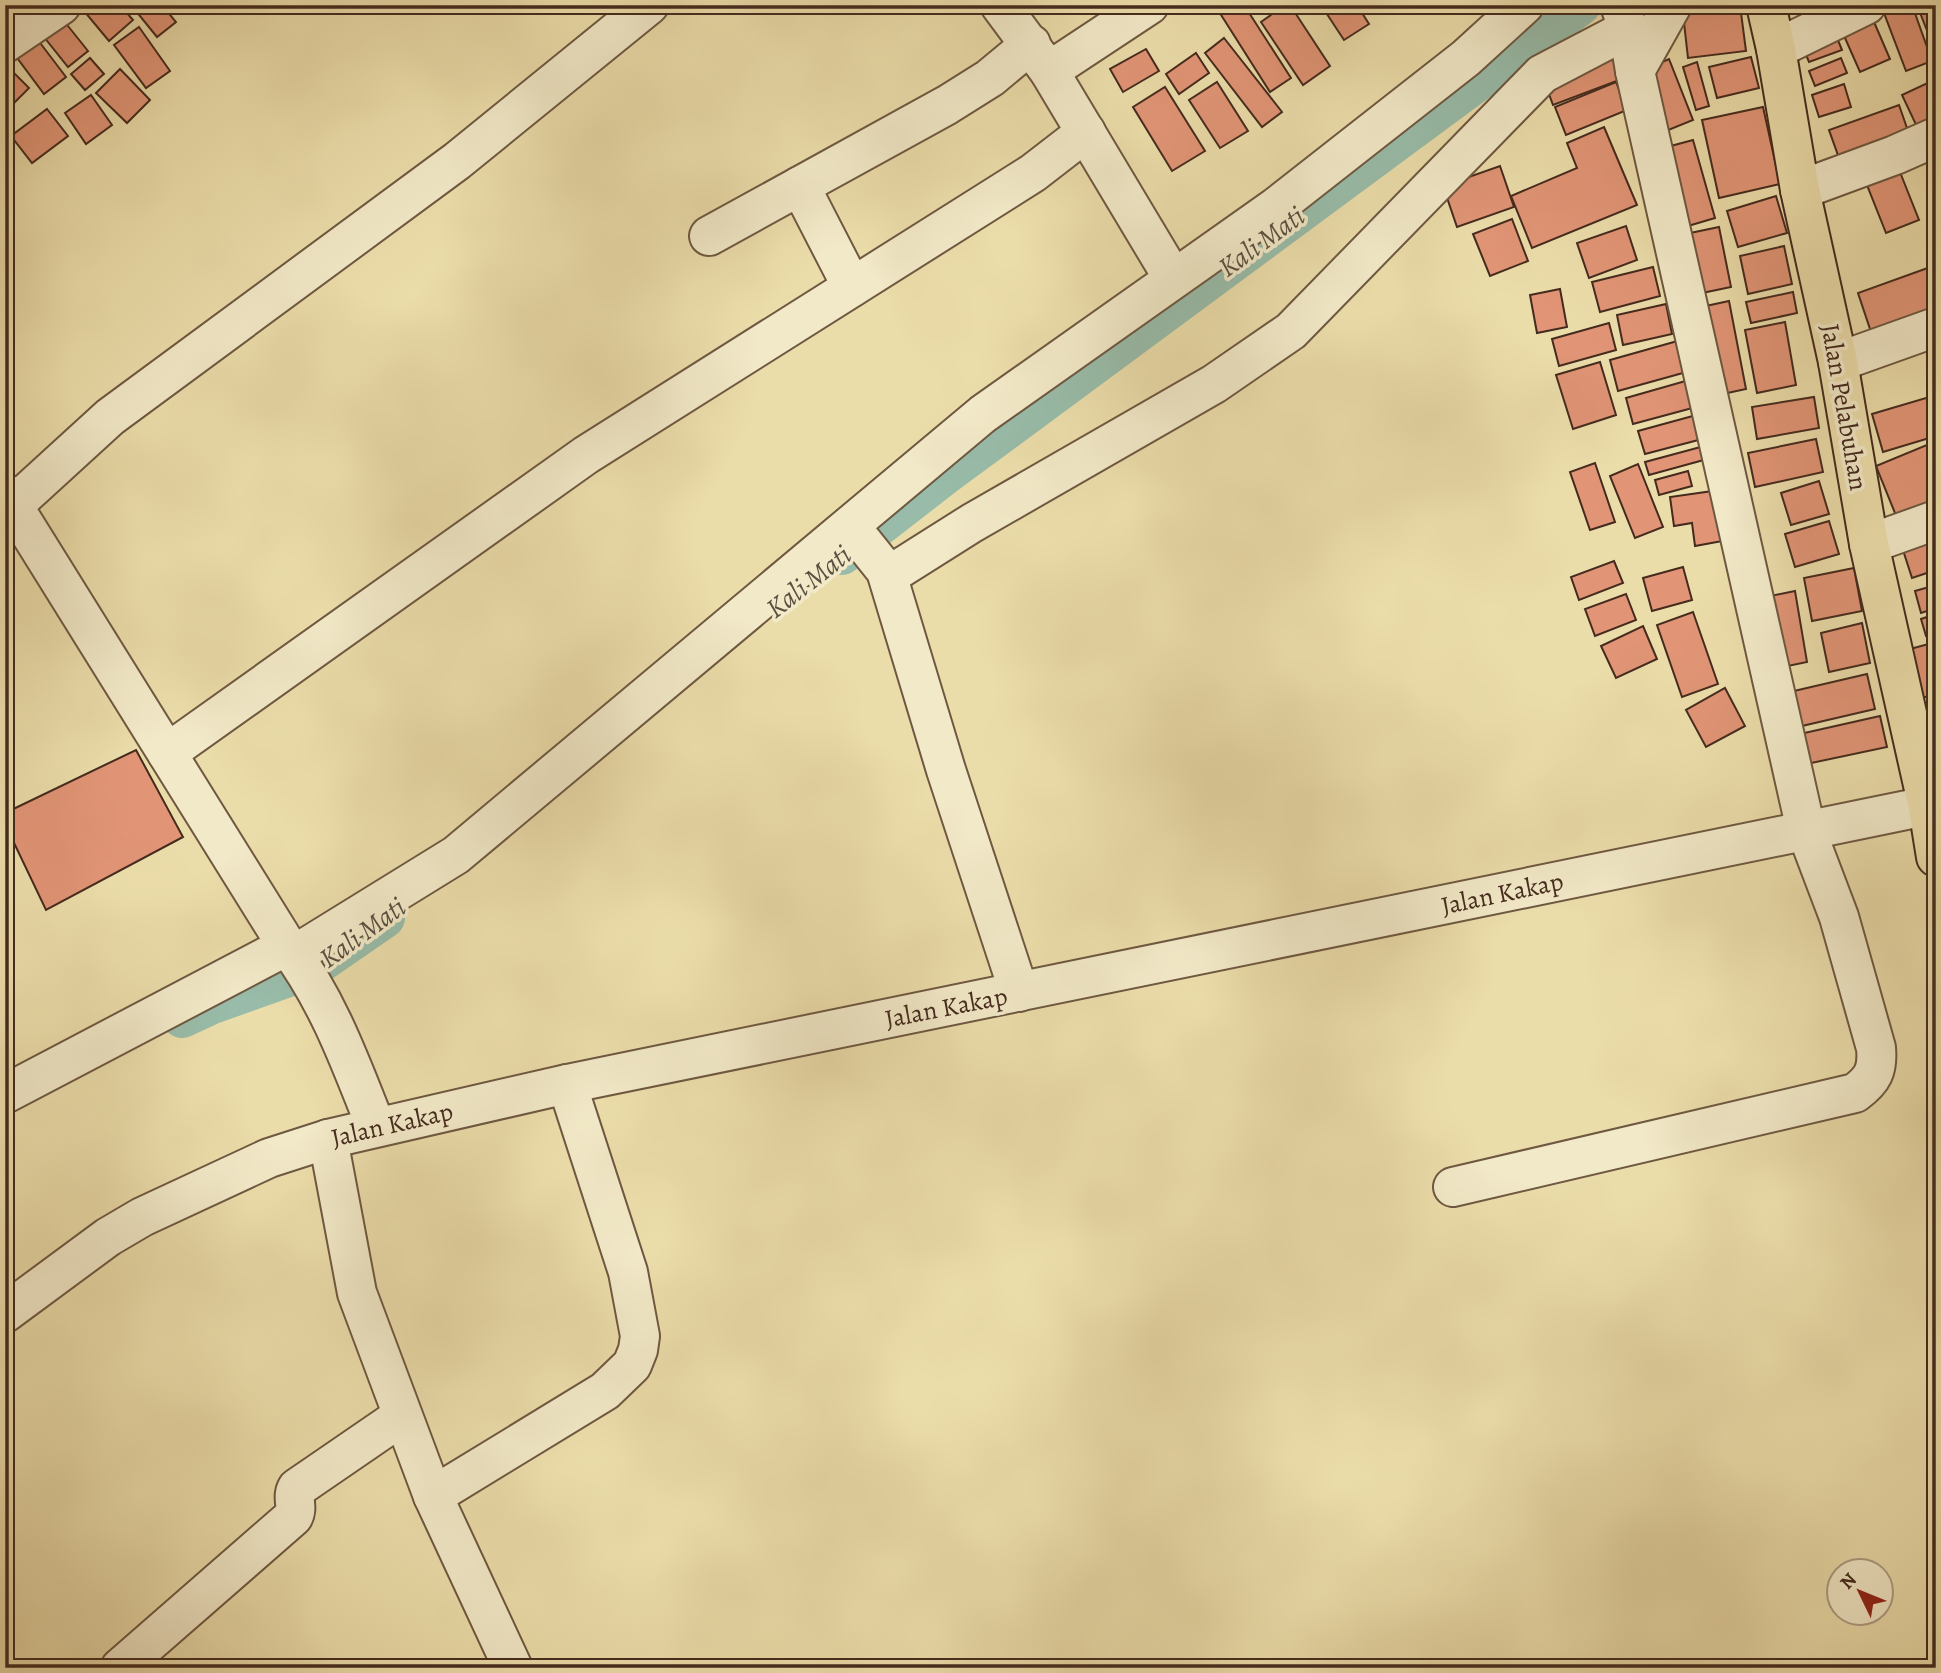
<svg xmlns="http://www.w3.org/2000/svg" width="1941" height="1673" font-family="Alegreya,serif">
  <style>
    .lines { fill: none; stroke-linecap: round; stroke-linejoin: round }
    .canal { stroke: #98bca9; stroke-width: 40 }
    .building { fill: #e19576; stroke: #452b1e; stroke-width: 2 }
    .minor-casing { stroke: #6e5841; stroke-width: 42 }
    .major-casing { stroke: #452b1e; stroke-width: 42 }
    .minor { stroke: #f2e9c8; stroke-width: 38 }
    .major { stroke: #ebddaa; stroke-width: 38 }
    .labels { text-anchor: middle; stroke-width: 7; stroke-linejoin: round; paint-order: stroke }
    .street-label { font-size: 26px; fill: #452b1e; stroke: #f2e9c8 }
    .water-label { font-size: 28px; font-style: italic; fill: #5a4f41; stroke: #f2e9c8 }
  </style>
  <rect width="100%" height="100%" fill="#ebddaa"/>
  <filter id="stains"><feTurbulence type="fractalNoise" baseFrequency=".00286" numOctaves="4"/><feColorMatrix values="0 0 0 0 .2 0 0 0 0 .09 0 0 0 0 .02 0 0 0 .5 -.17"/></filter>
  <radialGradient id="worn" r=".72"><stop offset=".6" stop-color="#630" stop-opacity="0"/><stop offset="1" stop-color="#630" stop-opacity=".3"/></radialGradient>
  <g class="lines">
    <g class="canal">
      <polyline points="842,555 945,475 1581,5"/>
      <polyline points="182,1018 210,1005 311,969 385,918"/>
    </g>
  </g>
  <g class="building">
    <polygon points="79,5 120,5 133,20 109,41"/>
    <polygon points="131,5 162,5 176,22 157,37"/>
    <polygon points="1218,5 1244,5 1291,78 1270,92 1216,7"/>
    <polygon points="1285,5 1290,5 1330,66 1303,85 1261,22"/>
    <polygon points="1321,5 1357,5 1369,24 1344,40"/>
    <polygon points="1682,5 1740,5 1746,51 1688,58"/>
    <polygon points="1905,5 1912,5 1932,61 1906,71 1884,13"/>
    <polygon points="1917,5 1936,5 1936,30 1928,33"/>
    <polygon points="56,11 88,51 68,67 36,27"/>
    <polygon points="1871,15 1890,59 1860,72 1841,29"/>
    <polygon points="28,27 66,77 44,94 6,43"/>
    <polygon points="139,27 170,71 146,88 114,45"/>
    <polygon points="1835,33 1842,50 1809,62 1802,45"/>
    <polygon points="1224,38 1282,112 1262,127 1205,53"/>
    <polygon points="1146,49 1159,71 1123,92 1110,69"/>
    <polygon points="1611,49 1622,79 1553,105 1542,75"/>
    <polygon points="1196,53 1209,73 1179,94 1166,74"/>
    <polygon points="1751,57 1759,88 1717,98 1709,67"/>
    <polygon points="90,58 104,74 85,90 71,74"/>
    <polygon points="1841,58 1847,73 1815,86 1809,71"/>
    <polygon points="1669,59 1693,120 1666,131 1642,71"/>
    <polygon points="1697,62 1709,106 1696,110 1683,67"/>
    <polygon points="5,64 29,88 14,103 5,94"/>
    <polygon points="120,69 150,100 127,123 96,93"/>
    <polygon points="1936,79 1936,120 1918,129 1902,95"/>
    <polygon points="1217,82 1248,131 1220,148 1189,100"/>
    <polygon points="1616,82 1627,110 1566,135 1555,107"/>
    <polygon points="1844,84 1851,107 1819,117 1812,95"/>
    <polygon points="1165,87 1205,151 1172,171 1133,107"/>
    <polygon points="91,95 112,125 86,144 65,113"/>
    <polygon points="1899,105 1909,134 1839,158 1829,130"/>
    <polygon points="1763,107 1780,184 1719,198 1702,120"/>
    <polygon points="47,109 68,136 32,163 11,136"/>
    <polygon points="1604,127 1637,205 1532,248 1511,196 1577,168 1567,143"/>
    <polygon points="1693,140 1715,218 1688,226 1667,147"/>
    <polygon points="1896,162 1919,220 1886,233 1863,175"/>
    <polygon points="1500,166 1514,207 1457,227 1443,186"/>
    <polygon points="1776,196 1787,233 1738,247 1727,211"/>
    <polygon points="1512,219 1528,261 1490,276 1473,234"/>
    <polygon points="1626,226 1637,260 1589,278 1577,243"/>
    <polygon points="1719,227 1731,287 1702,293 1690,233"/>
    <polygon points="1784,246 1792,284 1748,294 1740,256"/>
    <polygon points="1936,265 1936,309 1871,332 1858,293"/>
    <polygon points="1653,267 1660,296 1600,312 1592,282"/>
    <polygon points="1560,289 1567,327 1537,333 1530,295"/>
    <polygon points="1793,292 1797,313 1751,323 1746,302"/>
    <polygon points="1729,301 1746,389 1718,395 1701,307"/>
    <polygon points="1666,304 1672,334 1623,345 1617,315"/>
    <polygon points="1785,322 1796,385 1757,393 1745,330"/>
    <polygon points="1609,323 1616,350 1559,366 1552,339"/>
    <polygon points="1681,340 1690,371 1618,391 1610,360"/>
    <polygon points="1600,362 1616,415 1573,429 1556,375"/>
    <polygon points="1689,380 1696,407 1633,424 1626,398"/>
    <polygon points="1936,395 1936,436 1883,452 1872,414"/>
    <polygon points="1814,397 1819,428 1757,439 1752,407"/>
    <polygon points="1700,414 1706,438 1645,454 1638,431"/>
    <polygon points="1816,439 1823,472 1755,487 1748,453"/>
    <polygon points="1934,442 1936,447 1936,513 1901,528 1876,466"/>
    <polygon points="1708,445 1711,458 1649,475 1645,462"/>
    <polygon points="1595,463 1615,522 1590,530 1570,472"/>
    <polygon points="1638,464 1663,527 1635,538 1610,476"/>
    <polygon points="1688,471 1692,486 1659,495 1655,480"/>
    <polygon points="1819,481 1829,514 1791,525 1781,493"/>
    <polygon points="1720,490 1728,540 1695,546 1692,523 1674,526 1670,497"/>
    <polygon points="1829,521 1839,554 1795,567 1785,534"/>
    <polygon points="1936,532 1936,570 1912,578 1901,544"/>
    <polygon points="1614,561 1623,583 1579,600 1571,577"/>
    <polygon points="1683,567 1692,600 1652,611 1643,578"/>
    <polygon points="1854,568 1862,611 1812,621 1804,578"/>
    <polygon points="1936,585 1936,608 1921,613 1915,591"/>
    <polygon points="1795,591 1807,662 1778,668 1766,597"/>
    <polygon points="1626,594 1636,620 1595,636 1585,609"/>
    <polygon points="1693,612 1718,684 1682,697 1657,625"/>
    <polygon points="1936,614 1936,633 1926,636 1921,619"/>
    <polygon points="1862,623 1870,663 1829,672 1821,633"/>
    <polygon points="1643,626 1657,659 1616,678 1601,646"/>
    <polygon points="1936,642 1936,694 1922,698 1910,649"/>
    <polygon points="1867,674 1875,709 1789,729 1781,694"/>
    <polygon points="1725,688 1745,726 1706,747 1686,710"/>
    <polygon points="1880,716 1887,747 1797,766 1791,736"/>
    <polygon points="136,750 183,837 46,910 5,824 5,813"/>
  </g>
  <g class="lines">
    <defs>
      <g id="minor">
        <polyline points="1000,5 1049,71 1173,278"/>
        <polyline points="5,43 61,5"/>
        <polyline points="1776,49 1866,5"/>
        <polyline points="1049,71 1149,5"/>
        <polyline points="1635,71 1672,5"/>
        <polyline points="800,186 852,287"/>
        <polyline points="1800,190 1895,155 1936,137"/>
        <polyline points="709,236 947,105 990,78 1031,44"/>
        <polyline points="1838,362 1936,327"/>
        <path d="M5,493L287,946C328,1000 351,1064 376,1127"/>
        <polyline points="5,513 110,417 457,161 649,5"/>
        <polyline points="850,526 886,571 946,770 1019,992"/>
        <polyline points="1869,544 1936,520"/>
        <polyline points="888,576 972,523 1214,384 1291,331 1542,74 1628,29"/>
        <polyline points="167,753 586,455 1033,173 1086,132"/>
        <polyline points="294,955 456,855 983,414 1276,207 1466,58 1524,5"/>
        <polyline points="5,1094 287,946"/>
        <polyline points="328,1139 357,1293 433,1496 513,1668"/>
        <path d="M1453,1187L1855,1093C1873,1080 1878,1070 1876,1048L1839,917L1806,830L1635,71L1628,29L1620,5"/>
        <polyline points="5,1313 108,1237 142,1217 269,1158 328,1139 567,1084 1936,804"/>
        <polyline points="433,1496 605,1391 632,1365 638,1350 640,1336 628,1272 567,1084"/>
        <path d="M120,1668L293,1517C299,1507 291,1498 297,1488L402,1416"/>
      </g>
      <polyline id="major" points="1766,5 1776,49 1800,190 1838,362 1869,544 1928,807 1936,857"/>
    </defs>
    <use href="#minor" class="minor-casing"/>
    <use href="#major" class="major-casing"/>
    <use href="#minor" class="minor"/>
    <use href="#major" class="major"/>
  </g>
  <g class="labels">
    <g class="street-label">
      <text transform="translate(1845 407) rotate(80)" y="9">Jalan Pelabuhan</text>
      <text transform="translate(1502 893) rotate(-12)" y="9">Jalan Kakap</text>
      <text transform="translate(946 1007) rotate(-11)" y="9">Jalan Kakap</text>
      <text transform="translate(392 1124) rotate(-13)" y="9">Jalan Kakap</text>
    </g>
    <g class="water-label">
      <text transform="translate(1261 241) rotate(-36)" y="10">Kali Mati</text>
      <text transform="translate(808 581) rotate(-38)" y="10">Kali Mati</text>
      <text transform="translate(362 932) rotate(-36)" y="10">Kali Mati</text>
    </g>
  </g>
  <rect width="1941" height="1673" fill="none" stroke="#ebddaa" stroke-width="28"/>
  <rect x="7" y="7" width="1927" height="1659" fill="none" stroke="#452b1e" stroke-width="3.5"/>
  <rect x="14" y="14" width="1913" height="1645" fill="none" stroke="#452b1e" stroke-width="2"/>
  <g transform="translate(1860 1592) rotate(313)"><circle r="33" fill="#f2e9c8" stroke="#ad9d84" stroke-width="2"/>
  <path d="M0-5L12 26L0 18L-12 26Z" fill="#8f2418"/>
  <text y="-10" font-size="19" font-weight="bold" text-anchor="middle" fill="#452b1e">N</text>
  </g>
  <rect width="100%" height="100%" filter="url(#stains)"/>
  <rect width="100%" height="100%" fill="url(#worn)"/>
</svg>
